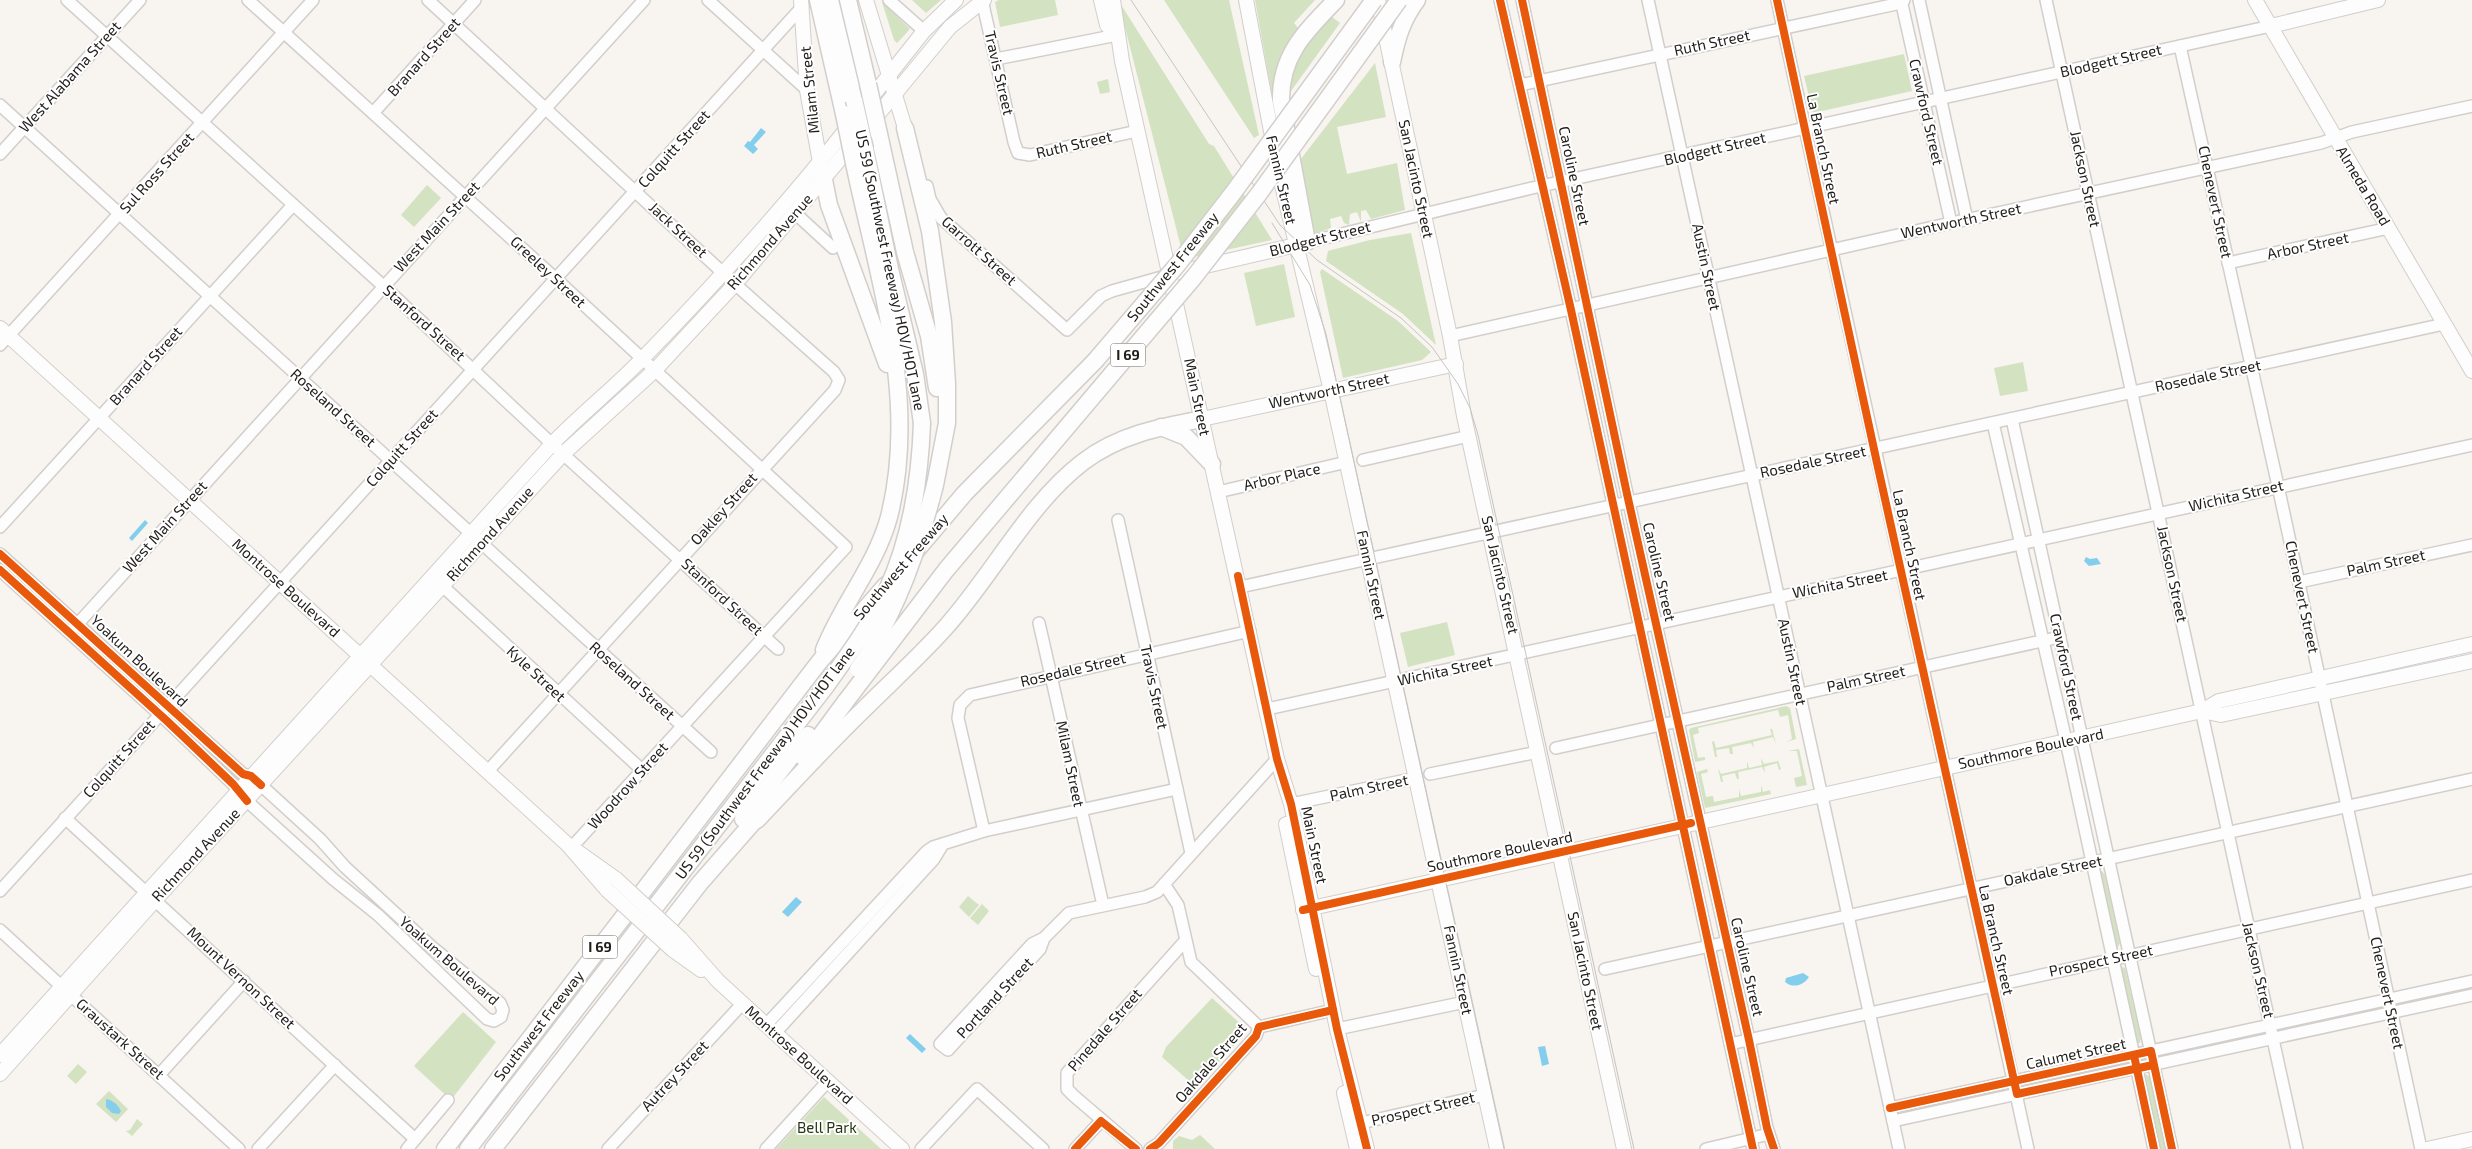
<svg xmlns="http://www.w3.org/2000/svg" width="2472" height="1149" font-family="'Exo 2',sans-serif">
  <style>
    .green { fill: #d3e2c1 }
    .water { fill: #83ceed }
    .lines { fill: none; stroke-linecap: round; stroke-linejoin: round }
    .minor-casing { stroke: #d2cecb; stroke-width: 14 }
    .major-casing { stroke: #d2cecb; stroke-width: 16 }
    .highway-casing { stroke: #d2cecb; stroke-width: 19 }
    .minor { stroke: #fefdfd; stroke-width: 11 }
    .major { stroke: #fefdfd; stroke-width: 14 }
    .highway { stroke: #fefdfd; stroke-width: 16 }
    .tram { stroke: #c5c4c2; stroke-width: 1 }
    .major-bridge-casing { stroke: #d2cecb; stroke-width: 16; stroke-linecap: butt }
    .highway-bridge-casing { stroke: #d2cecb; stroke-width: 19; stroke-linecap: butt }
    .major-bridge { stroke: #fefdfd; stroke-width: 14 }
    .highway-bridge { stroke: #fefdfd; stroke-width: 16 }
    .cycleway-casing { stroke: #fff; stroke-width: 11 }
    .cycleway { stroke: #e8590c; stroke-width: 8 }
    .labels { text-anchor: middle; stroke-width: 4; stroke-linejoin: round; paint-order: stroke }
    .shield { fill: #fff; stroke: #63615f; stroke-width: 1 }
    .shield-label { font-size: 14px; font-weight: bold; fill: #201d1a }
    .street-label { font-size: 15px; fill: #201d1a; stroke: #fff }
    .park-label { font-size: 15px; fill: #263614; stroke: #fff }
  </style>
  <rect width="100%" height="100%" fill="#f8f4f0"/>
  <g class="green">
    <polygon points="912,0 941,0 926,13"/>
    <polygon points="999,0 1055,0 1058,15 1000,27 995,2"/>
    <polygon points="1118,0 1209,144 1214,146 1272,240 1184,259"/>
    <polygon points="1164,0 1229,0 1259,135 1254,138"/>
    <polygon points="1255,0 1315,0 1294,23 1299,29 1275,112"/>
    <polygon points="882,2 910,29 897,43 894,40"/>
    <polygon points="1328,14 1340,23 1286,98 1292,58"/>
    <polygon points="1904,54 1912,91 1813,113 1804,76"/>
    <polygon points="1375,63 1386,117 1337,127 1347,174 1397,163 1405,210 1371,219 1366,210 1361,211 1361,222 1357,212 1350,214 1349,225 1344,223 1341,216 1330,219 1331,228 1314,234 1297,164"/>
    <polygon points="1108,79 1110,92 1100,94 1097,82"/>
    <polygon points="427,185 441,198 414,227 401,215"/>
    <polygon points="1411,233 1436,345 1403,314 1326,261 1328,251 1370,240"/>
    <polygon points="1284,264 1295,317 1256,326 1244,273"/>
    <polygon points="1322,269 1398,321 1431,352 1422,360 1343,378 1320,272"/>
    <polygon points="2023,362 2028,391 2000,396 1994,368"/>
    <polygon points="1447,622 1455,655 1408,667 1400,633"/>
    <polygon points="1786,706 1790,708 1796,739 1786,742 1792,739 1788,715 1780,717 1778,710 1698,728 1699,733 1693,735 1698,758 1705,757 1705,760 1695,762 1689,730 1691,728"/>
    <polygon points="1770,729 1772,729 1776,744 1773,737 1753,742 1754,748 1751,743 1732,747 1733,754 1730,754 1729,748 1716,750 1717,757 1715,757 1712,742 1714,741 1716,748 1772,735"/>
    <polygon points="1799,749 1807,785 1796,787 1794,778 1802,776 1797,751 1788,751"/>
    <polygon points="1776,755 1781,769 1779,770 1777,763 1764,767 1765,773 1762,767 1738,772 1739,779 1737,779 1735,773 1722,776 1723,782 1721,782 1718,768 1721,774 1747,768 1747,761 1749,768 1762,765 1761,758 1764,764 1778,761"/>
    <polygon points="1707,769 1708,772 1701,774 1706,797 1713,796 1714,802 1739,797 1739,789 1741,796 1761,792 1761,785 1763,792 1770,790 1771,794 1705,808 1697,772"/>
    <polygon points="2102,871 2105,875 2120,943 2118,947 2115,947 2100,872"/>
    <polygon points="968,896 979,905 969,917 959,907"/>
    <polygon points="982,904 989,911 978,925 970,918"/>
    <polygon points="2122,967 2125,968 2141,1038 2140,1043 2136,1043 2120,968"/>
    <polygon points="1212,998 1244,1027 1241,1038 1196,1087 1162,1057 1166,1047"/>
    <polygon points="463,1012 496,1042 451,1100 414,1066"/>
    <polygon points="2119,1063 2120,1067 2031,1086 2029,1083"/>
    <polygon points="78,1064 87,1072 76,1084 67,1076"/>
    <polygon points="2145,1074 2150,1077 2166,1149 2158,1149 2143,1077"/>
    <polygon points="109,1091 128,1109 116,1122 96,1104"/>
    <polygon points="824,1097 881,1149 776,1149"/>
    <polygon points="137,1119 143,1124 132,1136 126,1131 130,1130"/>
    <polygon points="1200,1135 1215,1149 1173,1149 1173,1141 1179,1136 1192,1140"/>
  </g>
  <g class="water">
    <polygon points="761,128 766,132 754,145 758,149 753,154 744,146 748,141 750,142"/>
    <polygon points="145,520 148,523 132,541 129,538"/>
    <polygon points="2086,557 2090,559 2097,558 2101,564 2089,566 2084,561"/>
    <polygon points="796,897 802,902 788,917 782,912"/>
    <path d="M1803,973L1809,977C1804,985 1793,989 1785,982L1786,978Z"/>
    <polygon points="910,1034 926,1049 922,1053 906,1038"/>
    <polygon points="1545,1046 1549,1064 1542,1066 1538,1047"/>
    <path d="M106,1099C113,1100 118,1105 121,1111L119,1114L112,1113L106,1107Z"/>
  </g>
  <g class="lines">
    <defs>
      <g id="minor">
        <polyline points="67,0 391,293 552,444 778,649"/>
        <polyline points="248,0 556,279 846,547 571,848"/>
        <polyline points="428,0 735,284 834,372 839,380 835,390 487,772"/>
        <polyline points="708,0 807,90"/>
        <polyline points="889,0 924,31"/>
        <polyline points="982,0 1014,142 1018,153 1030,155 1137,131"/>
        <polyline points="1500,0 1571,310 1753,1149"/>
        <polyline points="1522,0 1627,494 1749,1040 1767,1128 1774,1149"/>
        <polyline points="1648,0 1899,1149"/>
        <polyline points="1777,0 2028,1149"/>
        <polyline points="1901,0 1951,223"/>
        <polyline points="1919,0 1967,220"/>
        <polyline points="2046,0 2297,1149"/>
        <polyline points="2180,46 2278,486 2421,1149"/>
        <polyline points="996,59 1117,35"/>
        <polyline points="1520,85 1901,3 1904,0"/>
        <polyline points="0,105 711,752"/>
        <polyline points="373,113 475,0"/>
        <polyline points="0,154 140,0"/>
        <polyline points="927,186 930,199 941,218 1067,330 1101,296 1112,291 1169,275"/>
        <polyline points="796,214 833,248"/>
        <polyline points="1300,244 1532,188 2271,26"/>
        <polyline points="2228,263 2389,228"/>
        <polyline points="1450,336 1951,223 2321,143 2352,132 2472,106"/>
        <polyline points="0,345 313,0"/>
        <polyline points="2012,419 2172,1149"/>
        <polyline points="1993,423 2064,732 2154,1149"/>
        <polyline points="1363,460 1469,436"/>
        <polyline points="1218,492 1347,462"/>
        <polyline points="1118,520 1191,853"/>
        <polyline points="0,527 293,205"/>
        <polyline points="0,554 243,774 251,776 320,839 345,867 432,947 500,1003 503,1010 501,1017 494,1021 487,1019 378,915 333,879 247,801 233,784 167,721 0,570"/>
        <polyline points="437,581 642,770"/>
        <polyline points="2299,582 2472,545"/>
        <polyline points="1240,587 2444,324"/>
        <polyline points="1039,623 1103,905"/>
        <polyline points="74,628 644,0"/>
        <polyline points="1267,709 2472,445"/>
        <polyline points="1556,748 2060,637"/>
        <polyline points="1430,774 1538,752"/>
        <polyline points="1291,804 1416,778"/>
        <polyline points="65,818 415,1139"/>
        <polyline points="984,831 958,718 960,705 970,695 1250,631"/>
        <polyline points="1164,884 1178,905 1191,962 1259,1027"/>
        <polyline points="0,891 803,6"/>
        <polyline points="0,930 239,1149"/>
        <polyline points="1044,938 1040,949 948,1050 940,1044 1032,944 1044,938 1069,913 1145,897 1157,892 1277,759"/>
        <polyline points="1605,969 2472,779"/>
        <polyline points="766,1025 927,851 933,847 984,831 1177,789"/>
        <polyline points="1259,1027 1333,1010"/>
        <polyline points="1337,1029 1465,1002"/>
        <polyline points="775,1033 934,859 943,844"/>
        <polyline points="1730,1044 2472,880"/>
        <polyline points="159,1075 244,981"/>
        <polyline points="1890,1108 2472,981"/>
        <polyline points="1893,1121 2472,995"/>
        <polyline points="1361,1123 1485,1095"/>
        <polyline points="258,1149 335,1065"/>
        <polyline points="407,1149 448,1100"/>
        <polyline points="608,1149 743,1003"/>
        <polyline points="766,1149 828,1081"/>
        <polyline points="921,1149 977,1089 1043,1149"/>
        <polyline points="1075,1149 1101,1121"/>
        <polyline points="1136,1149 1074,1096 1067,1089 1067,1073 1185,941"/>
        <polyline points="1150,1149 1159,1143 1256,1036 1259,1027"/>
        <polyline points="1706,1149 1769,1134"/>
      </g>
      <g id="major">
        <polyline points="801,0 807,90 821,168"/>
        <polyline points="866,0 905,128"/>
        <polyline points="1101,0 1107,25 1116,35"/>
        <polyline points="1113,0 1122,61 1277,759 1291,804 1337,1029 1367,1149"/>
        <polyline points="1246,0 1278,168 1331,391 1497,1149"/>
        <polyline points="1378,0 1450,336 1464,416 1624,1149"/>
        <polyline points="2255,0 2472,371"/>
        <polyline points="2271,26 2378,0"/>
        <polyline points="867,103 924,31 956,0"/>
        <polyline points="870,124 950,27 984,0"/>
        <polyline points="1171,274 1296,245"/>
        <polyline points="0,328 567,844 607,890"/>
        <polyline points="1202,419 1456,364"/>
        <polyline points="2202,711 2221,715 2472,661"/>
        <polyline points="1286,824 1316,969"/>
        <polyline points="578,852 616,879"/>
        <polyline points="1303,910 2202,711 2219,701 2472,644"/>
        <polyline points="681,939 718,981 902,1149"/>
        <polyline points="673,950 701,970"/>
        <path d="M0,1055L552,444C581,414 614,388 643,358C716,283 787,204 852,122"/>
        <polyline points="0,1074 156,899 563,454 654,371 735,284 856,140"/>
        <polyline points="1344,1093 1357,1149"/>
        <polyline points="2427,1149 2472,1139"/>
      </g>
      <g id="highway">
        <polyline points="818,0 844,114"/>
        <polyline points="830,0 854,100"/>
        <polyline points="848,0 868,84"/>
        <path d="M1392,62C1397,38 1402,20 1417,0"/>
        <polyline points="905,128 930,231 943,322 947,384 947,423 935,485"/>
        <polyline points="879,134 905,252 929,336 937,388"/>
        <polyline points="865,149 890,269 915,374 922,423"/>
        <polyline points="824,180 829,205 887,364"/>
        <path d="M1307,242L1281,101C1280,55 1306,31 1336,0"/>
        <polyline points="1161,427 1186,437 1212,464"/>
        <polyline points="915,552 965,493 1095,361"/>
        <path d="M824,650C842,604 876,565 889,517C919,399 878,278 854,163"/>
        <polyline points="804,758 846,701"/>
        <polyline points="743,819 808,735"/>
        <path d="M757,820C792,783 826,746 862,711C890,683 919,657 945,628C992,576 1028,504 1083,462C1118,435 1160,427 1202,419"/>
        <polyline points="445,1149 820,661 886,585"/>
        <polyline points="468,1149 826,686"/>
        <polyline points="493,1149 700,883 763,811"/>
      </g>
    </defs>
    <use href="#minor" class="minor-casing"/>
    <use href="#major" class="major-casing"/>
    <use href="#highway" class="highway-casing"/>
    <use href="#minor" class="minor"/>
    <use href="#major" class="major"/>
    <use href="#highway" class="highway"/>
    <g class="tram">
      <polyline points="1131,0 1280,225 1317,260 1401,318 1432,347 1458,384 1470,408 1478,435 1634,1149"/>
      <polyline points="1272,223 1310,285 1326,334 1504,1149"/>
    </g>
    <defs>
      <g id="major-bridge">
        <polyline points="616,879 681,939"/>
        <polyline points="607,890 673,950"/>
      </g>
      <g id="highway-bridge">
        <polyline points="868,84 879,134"/>
        <polyline points="854,100 865,149"/>
        <polyline points="844,114 854,163"/>
        <polyline points="1095,361 1178,264 1233,193 1374,0"/>
        <path d="M858,669C896,615 919,548 935,485"/>
        <path d="M826,686C848,655 871,624 887,590C911,538 920,479 922,423"/>
        <polyline points="846,701 946,570 1194,277 1258,195 1399,0"/>
      </g>
    </defs>
    <use href="#major-bridge" class="major-bridge-casing"/>
    <use href="#highway-bridge" class="highway-bridge-casing"/>
    <use href="#major-bridge" class="major-bridge"/>
    <use href="#highway-bridge" class="highway-bridge"/>
    <defs>
      <g id="cycleway">
        <polyline points="1500,0 1571,310 1753,1149"/>
        <polyline points="1522,0 1627,494 1749,1040 1767,1128 1774,1149"/>
        <polyline points="1777,0 1877,463 2017,1094 2153,1065"/>
        <polyline points="0,554 243,774 251,776 261,785"/>
        <polyline points="0,570 167,721 233,784 247,801"/>
        <polyline points="1238,576 1277,759 1291,804 1337,1029 1367,1149"/>
        <polyline points="1303,910 1691,823"/>
        <polyline points="2135,1060 2154,1149"/>
        <polyline points="1890,1108 2151,1051 2172,1149"/>
        <polyline points="1075,1149 1101,1121 1136,1149"/>
        <polyline points="1150,1149 1159,1143 1256,1036 1259,1027 1333,1010"/>
      </g>
    </defs>
    <use href="#cycleway" class="cycleway-casing"/>
    <use href="#cycleway" class="cycleway"/>
  </g>
  <g class="labels">
    <g class="shield">
      <rect x="1110.5" y="343.5" width="35" height="23" rx="4"/>
      <rect x="582.5" y="935.5" width="35" height="23" rx="4"/>
    </g>
    <g class="shield-label">
      <text x="1128" y="360">I 69</text>
      <text x="600" y="952">I 69</text>
    </g>
    <g class="street-label">
      <text transform="translate(1712 43) rotate(-12)" y="5">Ruth Street</text>
      <text transform="translate(424 57) rotate(-48)" y="5">Branard Street</text>
      <text transform="translate(2111 61) rotate(-13)" y="5">Blodgett Street</text>
      <text transform="translate(999 73) rotate(77)" y="5">Travis Street</text>
      <text transform="translate(70 77) rotate(-48)" y="5">West Alabama Street</text>
      <text transform="translate(810 90) rotate(-96)" y="5">Milam Street</text>
      <text transform="translate(1926 112) rotate(77)" y="5">Crawford Street</text>
      <text transform="translate(1074 145) rotate(-13)" y="5">Ruth Street</text>
      <text transform="translate(674 149) rotate(-48)" y="5">Colquitt Street</text>
      <text transform="translate(1715 149) rotate(-13)" y="5">Blodgett Street</text>
      <text transform="translate(1823 149) rotate(78)" y="5">La Branch Street</text>
      <text transform="translate(157 173) rotate(-48)" y="5">Sul Ross Street</text>
      <text transform="translate(1574 176) rotate(78)" y="5">Caroline Street</text>
      <text transform="translate(1416 179) rotate(78)" y="5">San Jacinto Street</text>
      <text transform="translate(2085 179) rotate(78)" y="5">Jackson Street</text>
      <text transform="translate(1281 180) rotate(77)" y="5">Fannin Street</text>
      <text transform="translate(2363 186) rotate(59)" y="5">Almeda Road</text>
      <text transform="translate(2215 202) rotate(78)" y="5">Chenevert Street</text>
      <text transform="translate(1961 221) rotate(-12)" y="5">Wentworth Street</text>
      <text transform="translate(437 227) rotate(-47)" y="5">West Main Street</text>
      <text transform="translate(678 230) rotate(43)" y="5">Jack Street</text>
      <text transform="translate(1320 239) rotate(-14)" y="5">Blodgett Street</text>
      <text transform="translate(770 242) rotate(-49)" y="5">Richmond Avenue</text>
      <text transform="translate(2308 246) rotate(-12)" y="5">Arbor Street</text>
      <text transform="translate(979 251) rotate(42)" y="5">Garrott Street</text>
      <text transform="translate(1173 267) rotate(-51)" y="5">Southwest Freeway</text>
      <text transform="translate(1706 267) rotate(78)" y="5">Austin Street</text>
      <text transform="translate(890 270) rotate(78)" y="5">US 59 (Southwest Freeway) HOV/HOT lane</text>
      <text transform="translate(548 272) rotate(43)" y="5">Greeley Street</text>
      <text transform="translate(424 323) rotate(42)" y="5">Stanford Street</text>
      <text transform="translate(146 366) rotate(-48)" y="5">Branard Street</text>
      <text transform="translate(2208 376) rotate(-12)" y="5">Rosedale Street</text>
      <text transform="translate(1329 391) rotate(-12)" y="5">Wentworth Street</text>
      <text transform="translate(1197 397) rotate(78)" y="5">Main Street</text>
      <text transform="translate(333 408) rotate(42)" y="5">Roseland Street</text>
      <text transform="translate(402 448) rotate(-48)" y="5">Colquitt Street</text>
      <text transform="translate(1813 462) rotate(-12)" y="5">Rosedale Street</text>
      <text transform="translate(1282 477) rotate(-13)" y="5">Arbor Place</text>
      <text transform="translate(2236 496) rotate(-13)" y="5">Wichita Street</text>
      <text transform="translate(724 509) rotate(-48)" y="5">Oakley Street</text>
      <text transform="translate(165 527) rotate(-48)" y="5">West Main Street</text>
      <text transform="translate(490 534) rotate(-48)" y="5">Richmond Avenue</text>
      <text transform="translate(1909 545) rotate(78)" y="5">La Branch Street</text>
      <text transform="translate(2386 563) rotate(-12)" y="5">Palm Street</text>
      <text transform="translate(901 567) rotate(-49)" y="5">Southwest Freeway</text>
      <text transform="translate(1659 572) rotate(77)" y="5">Caroline Street</text>
      <text transform="translate(2172 574) rotate(78)" y="5">Jackson Street</text>
      <text transform="translate(1371 575) rotate(78)" y="5">Fannin Street</text>
      <text transform="translate(1500 575) rotate(77)" y="5">San Jacinto Street</text>
      <text transform="translate(1840 584) rotate(-11)" y="5">Wichita Street</text>
      <text transform="translate(286 588) rotate(42)" y="5">Montrose Boulevard</text>
      <text transform="translate(722 597) rotate(43)" y="5">Stanford Street</text>
      <text transform="translate(2302 597) rotate(78)" y="5">Chenevert Street</text>
      <text transform="translate(139 661) rotate(43)" y="5">Yoakum Boulevard</text>
      <text transform="translate(1792 662) rotate(78)" y="5">Austin Street</text>
      <text transform="translate(2066 667) rotate(78)" y="5">Crawford Street</text>
      <text transform="translate(1073 670) rotate(-13)" y="5">Rosedale Street</text>
      <text transform="translate(1445 671) rotate(-12)" y="5">Wichita Street</text>
      <text transform="translate(536 674) rotate(43)" y="5">Kyle Street</text>
      <text transform="translate(1866 679) rotate(-12)" y="5">Palm Street</text>
      <text transform="translate(632 681) rotate(42)" y="5">Roseland Street</text>
      <text transform="translate(1154 687) rotate(78)" y="5">Travis Street</text>
      <text transform="translate(2031 749) rotate(-12)" y="5">Southmore Boulevard</text>
      <text transform="translate(119 759) rotate(-48)" y="5">Colquitt Street</text>
      <text transform="translate(765 763) rotate(-53)" y="5">US 59 (Southwest Freeway) HOV/HOT lane</text>
      <text transform="translate(1070 764) rotate(78)" y="5">Milam Street</text>
      <text transform="translate(628 786) rotate(-48)" y="5">Woodrow Street</text>
      <text transform="translate(1369 788) rotate(-12)" y="5">Palm Street</text>
      <text transform="translate(1314 845) rotate(78)" y="5">Main Street</text>
      <text transform="translate(1500 852) rotate(-12)" y="5">Southmore Boulevard</text>
      <text transform="translate(196 855) rotate(-47)" y="5">Richmond Avenue</text>
      <text transform="translate(2053 871) rotate(-12)" y="5">Oakdale Street</text>
      <text transform="translate(1996 940) rotate(77)" y="5">La Branch Street</text>
      <text transform="translate(449 961) rotate(41)" y="5">Yoakum Boulevard</text>
      <text transform="translate(2101 961) rotate(-12)" y="5">Prospect Street</text>
      <text transform="translate(1747 967) rotate(77)" y="5">Caroline Street</text>
      <text transform="translate(1458 970) rotate(78)" y="5">Fannin Street</text>
      <text transform="translate(2258 970) rotate(77)" y="5">Jackson Street</text>
      <text transform="translate(1585 971) rotate(78)" y="5">San Jacinto Street</text>
      <text transform="translate(241 978) rotate(43)" y="5">Mount Vernon Street</text>
      <text transform="translate(2387 993) rotate(78)" y="5">Chenevert Street</text>
      <text transform="translate(995 998) rotate(-47)" y="5">Portland Street</text>
      <text transform="translate(539 1026) rotate(-52)" y="5">Southwest Freeway</text>
      <text transform="translate(1105 1030) rotate(-49)" y="5">Pinedale Street</text>
      <text transform="translate(120 1039) rotate(42)" y="5">Graustark Street</text>
      <text transform="translate(2076 1054) rotate(-12)" y="5">Calumet Street</text>
      <text transform="translate(799 1055) rotate(42)" y="5">Montrose Boulevard</text>
      <text transform="translate(1211 1063) rotate(-49)" y="5">Oakdale Street</text>
      <text transform="translate(675 1076) rotate(-47)" y="5">Autrey Street</text>
      <text transform="translate(1423 1109) rotate(-13)" y="5">Prospect Street</text>
    </g>
    <g class="park-label">
      <text x="827" y="1133">Bell Park</text>
    </g>
  </g>
</svg>
